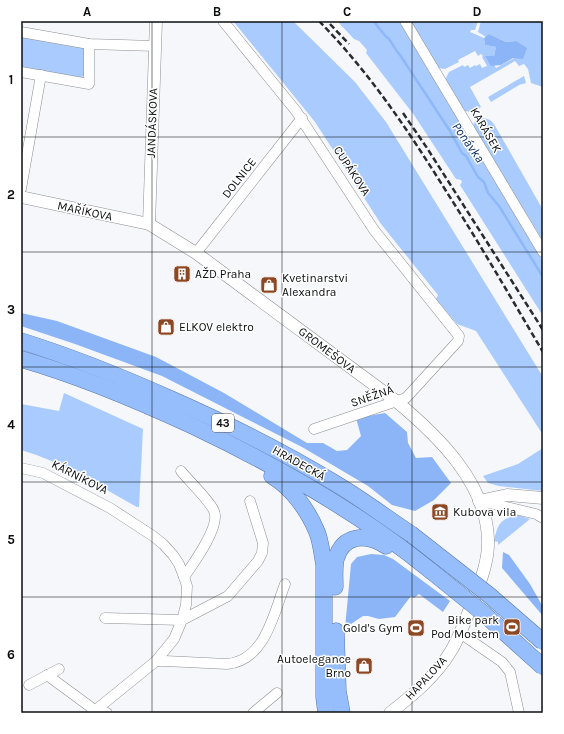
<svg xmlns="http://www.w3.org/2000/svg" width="564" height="734" font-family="Karla,sans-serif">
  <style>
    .green { fill: #a9cbfe }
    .forest { fill: #8bb5f7 }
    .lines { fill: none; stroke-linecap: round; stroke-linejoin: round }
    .stream { stroke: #8eb8fa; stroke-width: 2.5 }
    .minor-casing { stroke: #8d8f93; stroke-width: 11 }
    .tertiary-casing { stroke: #8d8f93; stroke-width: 13 }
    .trunk-casing { stroke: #5676a8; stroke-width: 17 }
    .minor { stroke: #fff; stroke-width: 10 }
    .tertiary { stroke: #fff; stroke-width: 12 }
    .trunk { stroke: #97befc; stroke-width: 16 }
    .rail { stroke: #292b2c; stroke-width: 2.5; stroke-dasharray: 6 3; stroke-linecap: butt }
    .trunk-bridge-casing { stroke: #5676a8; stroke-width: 17; stroke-linecap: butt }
    .trunk-bridge { stroke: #97befc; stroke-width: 16 }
    .grid { fill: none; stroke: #0d0e0f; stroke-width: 1; stroke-opacity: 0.55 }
    .labels { text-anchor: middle; stroke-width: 3; stroke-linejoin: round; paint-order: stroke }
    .shield { fill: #fff; stroke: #565657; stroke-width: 1 }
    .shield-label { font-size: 11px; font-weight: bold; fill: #0d0e0f }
    .street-label { font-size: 12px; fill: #0d0e0f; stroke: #fff }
    .poi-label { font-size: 12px; fill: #0d0e0f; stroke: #fff; text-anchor: start }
    .water-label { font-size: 13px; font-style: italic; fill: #02275f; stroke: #fff }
    .neatline { fill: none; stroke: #0d0e0f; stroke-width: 1.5 }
    .grid-label { font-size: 13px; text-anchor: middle; font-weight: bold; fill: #0d0e0f }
  </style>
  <rect width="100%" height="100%" fill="#f5f7fb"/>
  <g class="green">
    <polygon points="233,21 293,21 355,82 386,122 543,377 543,435 476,331 457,324 436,299 438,295 381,224 315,122"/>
    <polygon points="340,21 399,21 466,131 458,131 457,136 460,139 467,135 543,261 543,316 460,185 462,182 461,180 456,179 414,115 366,53 367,50 359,41 354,39 339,23"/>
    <polygon points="410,21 478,21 475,30 471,30 470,32 484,38 485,45 496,47 494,56 489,57 496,68 516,57 516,41 506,42 489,34 486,37 478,32 481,21 543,21 543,87 531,83 528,69 524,64 519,66 515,61 470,87 481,107 473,112 464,111 445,80 449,72 463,65 464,67 468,65 470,68 475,65 476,66 480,64 482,68 487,66 482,57 483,56 481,54 478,56 475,51 458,60 459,62 445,69 438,68"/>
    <polygon points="21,35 85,46 85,75 82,77 76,77 21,68"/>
    <polygon points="524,76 526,83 519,85 491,102 488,97"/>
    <polygon points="481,117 490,120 494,124 543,210 543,241 473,127 474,123"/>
    <path d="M64,393L143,429L139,507H137C99,486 63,462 21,450V404L59,411Z"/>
    <polygon points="543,448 543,491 499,486 488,483 483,476 518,464"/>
    <path d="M518,515L530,519L498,545V542L494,541C498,523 500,519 518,515Z"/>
  </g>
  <g class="forest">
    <polygon points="489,34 506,42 516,41 527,48 523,59 513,58 501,65 491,66 485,56 494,56 496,47 485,45 484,38"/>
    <polygon points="21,313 57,321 156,357 224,393 307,443 323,443 337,451 347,450 361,436 356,418 385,413 407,432 408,443 416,458 432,457 451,483 434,500 415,511 392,505 368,486 302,447 162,376 75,344 21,326"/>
    <polygon points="503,552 509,555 530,584 543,607 543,616 502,568"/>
    <polygon points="371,554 384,555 393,559 450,601 443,612 419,594 414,598 411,596 395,617 379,619 368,616 363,616 345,628 351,564 357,557"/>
  </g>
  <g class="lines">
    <path class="stream" d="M374,21C377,26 380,30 384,34C385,36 387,37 389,39C393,44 395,50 400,55L450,131L462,153L466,156L478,177L484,182L488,193L499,206L543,277"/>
    <defs>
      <g id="minor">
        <polyline points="223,21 296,111 374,230 459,336 458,341 406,398 314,429"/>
        <polyline points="405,21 543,252"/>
        <polyline points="21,32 89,44 155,46"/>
        <polyline points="21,72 89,84 89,44"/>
        <polyline points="21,189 41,75"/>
        <polyline points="196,253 302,118"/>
        <polyline points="21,468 43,473 110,508 153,536 163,544 173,555 179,564 184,577 187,586 186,605 182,620 174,639 156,661 92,713"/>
        <path d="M181,471C189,481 210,501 214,511C221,526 193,564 184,577"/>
        <polyline points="481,501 536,514 543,518"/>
        <polyline points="105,618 182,620 228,596 258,561 262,553 263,543 250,501"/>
        <polyline points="460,633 502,662 510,672 519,713"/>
        <path d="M156,661H165L227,664C265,661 274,613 285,584"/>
        <polyline points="47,675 96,711 107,713"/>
        <polyline points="29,685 59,669"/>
        <polyline points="253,713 277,693"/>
      </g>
      <g id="tertiary">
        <path d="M21,197L149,224L196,253L396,401C437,435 486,482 488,539C489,561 480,583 472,603C466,619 460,636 451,651C436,676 413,695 390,713"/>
        <polyline points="149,224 156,21"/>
        <polyline points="479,501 507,495 543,498"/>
      </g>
      <g id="trunk">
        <path d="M21,341C72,357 122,377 171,399C228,424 284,452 338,485C363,500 387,518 411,534"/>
        <path d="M21,359C80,376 137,400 193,426C277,466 359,512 431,571"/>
        <path d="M272,476C292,488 308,510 317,532C321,542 322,554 324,565V697L326,713"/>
        <path d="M335,587C335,578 334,568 336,559C343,534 367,533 386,546"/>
        <polyline points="336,631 338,691 342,713"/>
      </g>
    </defs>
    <use href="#minor" class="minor-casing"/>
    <use href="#tertiary" class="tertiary-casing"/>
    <use href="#trunk" class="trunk-casing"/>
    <use href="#minor" class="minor"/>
    <use href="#tertiary" class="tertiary"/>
    <use href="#trunk" class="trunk"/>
    <g class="rail">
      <path d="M319,21C369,72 408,130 446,191C480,244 511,298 543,352"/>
      <polyline points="330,24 349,44"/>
      <polyline points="403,113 427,148 543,330"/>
    </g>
    <defs>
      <g id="trunk-bridge">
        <polyline points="411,534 489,595 543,642"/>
        <polyline points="431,571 483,613 543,667"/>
      </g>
    </defs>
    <use href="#trunk-bridge" class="trunk-bridge-casing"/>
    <use href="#trunk-bridge" class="trunk-bridge"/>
  </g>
  <path class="grid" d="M152,21V713M282,21V713M412,21V713M21,137H543M21,252H543M21,367H543M21,482H543M21,597H543"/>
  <defs>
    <symbol id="building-square" viewBox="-11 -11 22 22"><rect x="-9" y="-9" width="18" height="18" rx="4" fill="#8e4723" stroke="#fff"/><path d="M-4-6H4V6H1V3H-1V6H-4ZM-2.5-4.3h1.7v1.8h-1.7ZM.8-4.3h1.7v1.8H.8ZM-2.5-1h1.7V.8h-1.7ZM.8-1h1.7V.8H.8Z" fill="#fff"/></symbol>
    <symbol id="shop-square" viewBox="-11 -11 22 22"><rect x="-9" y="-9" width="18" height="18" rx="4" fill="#8e4723" stroke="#fff"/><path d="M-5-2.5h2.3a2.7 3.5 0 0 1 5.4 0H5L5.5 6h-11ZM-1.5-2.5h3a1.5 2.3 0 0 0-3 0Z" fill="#fff"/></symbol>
    <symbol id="museum-square" viewBox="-11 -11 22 22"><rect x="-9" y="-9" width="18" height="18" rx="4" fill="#8e4723" stroke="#fff"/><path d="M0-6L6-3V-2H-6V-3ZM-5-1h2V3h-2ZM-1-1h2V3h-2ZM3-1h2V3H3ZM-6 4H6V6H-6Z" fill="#fff"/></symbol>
    <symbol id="stadium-square" viewBox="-11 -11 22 22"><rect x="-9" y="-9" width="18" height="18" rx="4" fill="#8e4723" stroke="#fff"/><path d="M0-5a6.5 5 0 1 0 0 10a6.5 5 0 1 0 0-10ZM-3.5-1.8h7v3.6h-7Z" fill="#fff"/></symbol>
  </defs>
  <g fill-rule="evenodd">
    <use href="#building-square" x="172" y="264" width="20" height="20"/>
    <use href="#shop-square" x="259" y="275" width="20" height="20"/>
    <use href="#shop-square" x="156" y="317" width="20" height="20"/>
    <use href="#museum-square" x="430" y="502" width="20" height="20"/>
    <use href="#stadium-square" x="502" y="617" width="20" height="20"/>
    <use href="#stadium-square" x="406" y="618" width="20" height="20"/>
    <use href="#shop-square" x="354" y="656" width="20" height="20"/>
  </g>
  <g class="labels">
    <rect class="shield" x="212" y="414" width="22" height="18" rx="3"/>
    <g class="shield-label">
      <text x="223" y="427">43</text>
    </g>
    <g class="street-label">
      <text transform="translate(152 123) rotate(-88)" y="4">JANDÁSKOVA</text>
      <text transform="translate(486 130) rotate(60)" y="4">KARÁSEK</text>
      <text transform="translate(352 171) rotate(57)" y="4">CUPÁKOVA</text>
      <text transform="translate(239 178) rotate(-52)" y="4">DOLNICE</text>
      <text transform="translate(85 211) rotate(12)" y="4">MAŘÍKOVA</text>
      <text transform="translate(327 350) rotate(37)" y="4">GROMEŠOVA</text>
      <text transform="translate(372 396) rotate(-19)" y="4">SNĚŽNÁ</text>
      <text transform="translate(299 463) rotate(29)" y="4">HRADECKÁ</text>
      <text transform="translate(80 477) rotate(27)" y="4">KÁRNÍKOVA</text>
      <text transform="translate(426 678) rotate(-47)" y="4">HAPALOVA</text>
    </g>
    <g class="poi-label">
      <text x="195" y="278">AŽD Praha</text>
      <text x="282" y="282">Kvetinarstvi<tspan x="282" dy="14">Alexandra</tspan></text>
      <text x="179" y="331">ELKOV elektro</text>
      <text x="453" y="516">Kubova vila</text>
      <text x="499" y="624" text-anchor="end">Bike park<tspan x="499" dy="14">Pod Mostem</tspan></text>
      <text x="403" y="632" text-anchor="end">Gold's Gym</text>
      <text x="351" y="663" text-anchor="end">Autoelegance<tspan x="351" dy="14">Brno</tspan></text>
    </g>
    <g class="water-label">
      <text transform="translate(469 142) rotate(55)" y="5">Ponávka</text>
    </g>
  </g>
  <rect width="564" height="734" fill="none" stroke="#ffffff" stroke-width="44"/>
  <rect x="22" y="22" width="520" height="690" class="neatline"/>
  <g class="grid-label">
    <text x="87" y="16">A</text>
    <text x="217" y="16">B</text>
    <text x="347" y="16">C</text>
    <text x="477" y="16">D</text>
    <text x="11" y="84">1</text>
    <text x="11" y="199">2</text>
    <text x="11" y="314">3</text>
    <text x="11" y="429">4</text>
    <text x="11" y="544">5</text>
    <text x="11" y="659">6</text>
  </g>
</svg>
